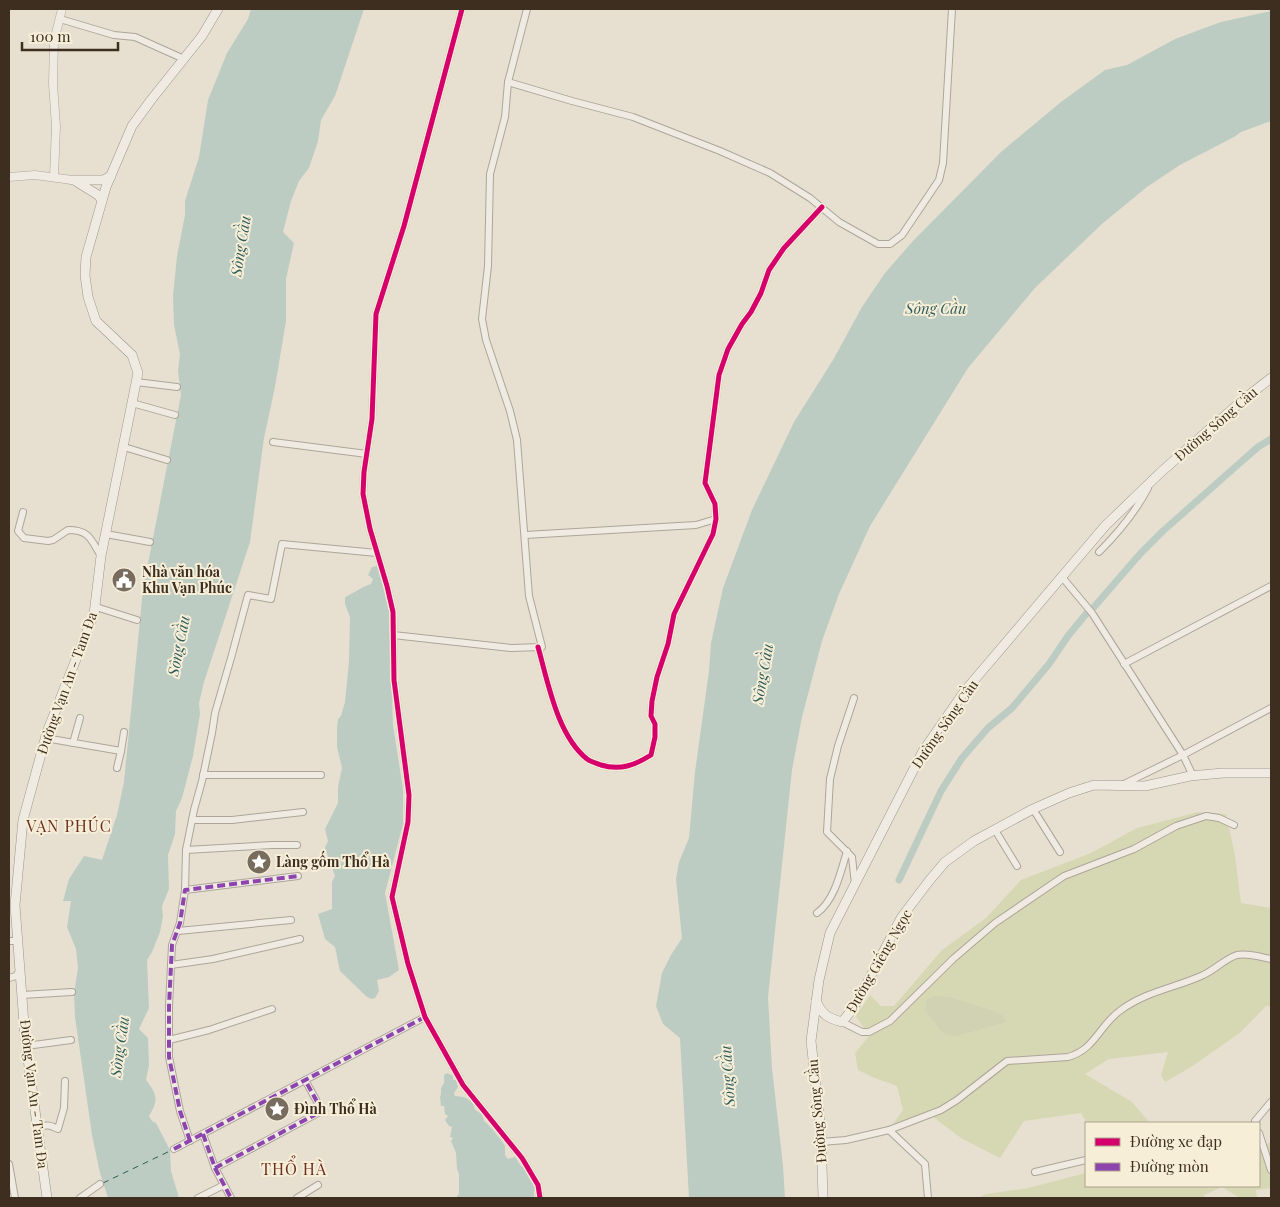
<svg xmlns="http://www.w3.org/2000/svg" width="1280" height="1207" font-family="'Playfair Display',serif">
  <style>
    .green { fill: #d6d7b3 }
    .cemetery { fill: #d1d1b3 }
    .water { fill: #bcccc2 }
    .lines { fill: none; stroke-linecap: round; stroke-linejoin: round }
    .canal { stroke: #bcccc2; stroke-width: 7 }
    .ferry { stroke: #2f5d5a; stroke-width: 1; stroke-dasharray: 6 5; stroke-linecap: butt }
    .minor-casing { stroke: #ada599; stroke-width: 8 }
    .tertiary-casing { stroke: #ada599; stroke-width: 9 }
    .secondary-casing { stroke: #9c958a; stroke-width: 10 }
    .minor { stroke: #efebe3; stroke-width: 6 }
    .tertiary { stroke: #efebe3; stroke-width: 8 }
    .secondary { stroke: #efebe3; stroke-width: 9 }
    .quiet { stroke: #8e44ad; stroke-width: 4; stroke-dasharray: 8 4; stroke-linecap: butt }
    .cycleway-casing { stroke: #f7eed8; stroke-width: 8 }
    .cycleway { stroke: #d6006c; stroke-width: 5 }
    .labels { text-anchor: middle; stroke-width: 4; stroke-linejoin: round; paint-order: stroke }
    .street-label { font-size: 14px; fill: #3d2e20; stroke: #f7eed8 }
    .poi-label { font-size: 14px; font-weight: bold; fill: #3d2e20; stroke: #f7eed8; text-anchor: start }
    .water-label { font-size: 15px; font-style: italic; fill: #2f5d5a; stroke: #f7eed8 }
    .quarter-label { font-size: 16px; letter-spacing: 1px; fill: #6b2e1e; stroke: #f7eed8 }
  </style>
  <rect width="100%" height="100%" fill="#e7e0d1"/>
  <g class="green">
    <polygon points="1198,812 1226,814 1235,855 1241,903 1271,908 1271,1006 1266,1006 1241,1032 1191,1067 1165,1082 1161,1075 1168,1052 1109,1059 1085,1074 1132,1102 1150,1123 1087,1123 1081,1113 1024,1121 1000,1158 961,1138 928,1113 893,1124 903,1110 897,1086 872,1077 858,1070 855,1053 869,1036 856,1016 870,995 881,1006 894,1006 942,950 986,918 1021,880 1091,853 1137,828"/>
    <polygon points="1271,1142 1271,1188 1256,1190 1257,1198 1240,1198 1222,1187 1204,1195 1205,1198 978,1198 986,1194 1028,1188 1086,1173 1086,1186 1259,1186 1259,1148"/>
  </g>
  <polygon class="cemetery" points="935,996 949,997 993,1011 1002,1015 1006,1022 956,1036 943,1033 925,1010 927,1000"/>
  <g class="water">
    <path d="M251,9H364L335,96L321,120L318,141L309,168L299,181L291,201L283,232L294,243L286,279V321L275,387L264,438L250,542L204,682L199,703L200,714L193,756L182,798L176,811L175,834L168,855L169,889L162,906L163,916L160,932L152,952L147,960L149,1008L139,1029L148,1038L149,1065L146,1080C157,1094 159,1100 149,1116L152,1121L156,1123L170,1150L171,1171L179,1198H108L100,1173L92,1135L75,1017L74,994L78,968L76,949L67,927L71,901H63L69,879L84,856L102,860L117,815L124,782L143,589L181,395L178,371L180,354L174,325L173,296L177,256L185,215V201L199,157L208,100L227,53L248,19Z"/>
    <polygon points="1271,11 1271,121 1241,132 1234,137 1180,165 1147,187 1103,223 1035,288 968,368 870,526 839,594 822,641 802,717 792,770 768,997 772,1068 783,1166 785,1198 689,1198 680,1038 663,1024 656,1006 662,973 671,955 682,938 676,879 679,862 689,838 695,772 709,671 711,643 723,588 752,510 794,422 833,360 862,307 885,273 912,242 1001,152 1061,102 1105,70 1127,65 1175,39 1221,22"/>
    <path d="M377,566L381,574L382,584L385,588L389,610L393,725L403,789V824L385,893L399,970L389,977L377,980L379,991L375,998L371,999L366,996L340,971L335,947L325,939L318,914L332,909V882L335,876L325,848L328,841L325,829L338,803V787L342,768L337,747V728L338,719L341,716L345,702L349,661L350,617L345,604V597C354,593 361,587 371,584L373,579L368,575L372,567Z"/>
    <path d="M447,1073L453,1076V1080H456L458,1087L454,1093L455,1096C464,1096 473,1099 475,1110L482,1114L484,1121C487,1122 504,1143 505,1146C505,1147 505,1154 505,1155L508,1159L515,1157L521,1166L523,1167L534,1187V1198H459L457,1196L459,1194V1174L457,1169L456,1153L451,1141L453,1138L450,1137L452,1127L449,1126L445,1120L448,1116L445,1114L444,1106H441L440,1096L441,1095V1088L444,1083V1075Z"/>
  </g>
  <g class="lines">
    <g class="canal">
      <polyline points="1094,607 1140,554 1163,531 1242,461 1258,447 1271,439"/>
      <polyline points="899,880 941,791 962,758 988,728 1012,708 1049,664 1068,636 1086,614"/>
    </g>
    <polyline class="ferry" points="103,1183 172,1150"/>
    <defs>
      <g id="minor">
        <polyline points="462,9 404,226 376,314 372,419 364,472 363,494 370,529 387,586 393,612 394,680 409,795 408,822 392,897 408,964 425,1017 463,1085 522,1158 538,1185 540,1198"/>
        <polyline points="60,19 114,35 135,37 184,59"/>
        <polyline points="508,82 572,101 633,117 720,151 770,173 810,198 839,222 878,244 890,244 902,235 939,180 943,163 952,9"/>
        <polyline points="136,382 177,387"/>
        <polyline points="132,403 175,415"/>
        <polyline points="273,442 367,454"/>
        <polyline points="124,447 167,460"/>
        <path d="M23,512L18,531L24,538L48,541L53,540L68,530C90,530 91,540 101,556"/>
        <polyline points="106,534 150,542"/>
        <polyline points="525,535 696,525 716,519"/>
        <path d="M1099,552C1119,532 1135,513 1148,488"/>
        <polyline points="1062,577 1092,613 1183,755 1122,785"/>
        <polyline points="96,607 137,620"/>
        <polyline points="393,635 511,648 542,647 529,596 517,440 510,411 486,340 482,319 488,266 490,174 505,117 508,82 527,9"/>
        <path d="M538,647C548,682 557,735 587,759C591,762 596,763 601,765C620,771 635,765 651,755L655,737V724L651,716L652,701L657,677L668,644L674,614L713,534L716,519L715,504L705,483L719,375L728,349L742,324L751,312L761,293L769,270L784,248L822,207"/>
        <polyline points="1124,664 1271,586"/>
        <polyline points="854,698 838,746 830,779 827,832 852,857 855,884"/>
        <polyline points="45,738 121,751 124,732"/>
        <polyline points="73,743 80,718"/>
        <polyline points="117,768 121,751"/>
        <polyline points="203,775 321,775"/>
        <polyline points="1193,776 1183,755 1271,708"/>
        <polyline points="1033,809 1060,852"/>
        <polyline points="192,820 232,820 303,812"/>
        <polyline points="995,830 1017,866"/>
        <polyline points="186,850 272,845 297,845"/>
        <polyline points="185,890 186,850 194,810 202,781 212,733 215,713 231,658 248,595 271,599 282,544 377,553"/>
        <path d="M817,913C835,900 841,871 847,851"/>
        <polyline points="178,931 291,920"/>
        <polyline points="9,941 18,941"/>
        <polyline points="171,965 213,959 300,939"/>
        <polyline points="9,978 16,976 20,970"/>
        <polyline points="22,995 72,992"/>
        <polyline points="842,1022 862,1032 869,1032 890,1021 953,959 995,923 1064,876 1134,849 1176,826 1206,816 1219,818 1234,825"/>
        <polyline points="169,1040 209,1030 272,1009"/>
        <polyline points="26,1046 71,1040"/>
        <polyline points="1256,1123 1255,1121 1271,1102"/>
        <path d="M37,1128C46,1124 50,1125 58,1129L64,1108L65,1081"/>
        <polyline points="889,1130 925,1164 928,1198"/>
        <polyline points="1259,1133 1271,1170"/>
        <polyline points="203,1134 215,1168 231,1198"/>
        <polyline points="190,1141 180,1111 169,1057 169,1006 172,945 180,923 185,890 298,876"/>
        <path d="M821,1142L846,1140L889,1130L941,1110L957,1100L1007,1061L1068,1057C1096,1049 1099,1025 1121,1010C1145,992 1174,988 1201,976C1214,971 1224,959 1237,955C1249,953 1260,957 1271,959"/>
        <polyline points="174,1149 425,1017"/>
        <polyline points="9,1164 15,1198"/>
        <polyline points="215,1168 320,1112 322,1111 320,1107 305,1080"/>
        <polyline points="1035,1172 1086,1160"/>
        <polyline points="80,1198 100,1184"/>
        <polyline points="198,1198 224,1185"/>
        <polyline points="297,1198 318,1185"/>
      </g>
      <g id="tertiary">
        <polyline points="9,177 35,175 72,180"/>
        <polyline points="54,177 56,126 53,84 54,41 62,9"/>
      </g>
      <g id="secondary">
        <polyline points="72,180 103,180 111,176"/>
        <polyline points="77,182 98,195 102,200"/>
        <path d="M816,1001C822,1014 827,1018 842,1022L852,1010L863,991L901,918L929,881L945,862L974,841L1033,809L1069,793L1094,785L1145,786L1190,776L1223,773H1271"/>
        <polyline points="47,1198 25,1037 15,905 23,820 47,732 94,614 101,556 138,373 132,355 96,321 88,297 85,275 86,257 106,187 132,126 151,100 202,36 218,9"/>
        <polyline points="823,1198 821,1132 811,1041 819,980 830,933 923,751 964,692 1105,526 1161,472 1244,399 1271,378"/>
      </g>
    </defs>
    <use href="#minor" class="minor-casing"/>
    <use href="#tertiary" class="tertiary-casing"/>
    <use href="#secondary" class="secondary-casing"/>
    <use href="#minor" class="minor"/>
    <use href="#tertiary" class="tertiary"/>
    <use href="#secondary" class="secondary"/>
    <g class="quiet">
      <polyline points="203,1134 215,1168 231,1198"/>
      <polyline points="190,1141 180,1111 169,1057 169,1006 172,945 180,923 185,890 298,876"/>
      <polyline points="174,1149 425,1017"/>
      <polyline points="215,1168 320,1112 322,1111 320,1107 305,1080"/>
    </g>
    <defs>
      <g id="cycleway">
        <polyline points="462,9 404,226 376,314 372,419 364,472 363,494 370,529 387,586 393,612 394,680 409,795 408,822 392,897 408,964 425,1017 463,1085 522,1158 538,1185 540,1198"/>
        <path d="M538,647C548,682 557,735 587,759C591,762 596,763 601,765C620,771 635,765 651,755L655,737V724L651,716L652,701L657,677L668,644L674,614L713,534L716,519L715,504L705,483L719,375L728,349L742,324L751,312L761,293L769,270L784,248L822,207"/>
      </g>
    </defs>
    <use href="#cycleway" class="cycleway-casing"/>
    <use href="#cycleway" class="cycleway"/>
  </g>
  <defs>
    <symbol id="civic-disc" viewBox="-11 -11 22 22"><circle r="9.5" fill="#786c5e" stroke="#f7eed8"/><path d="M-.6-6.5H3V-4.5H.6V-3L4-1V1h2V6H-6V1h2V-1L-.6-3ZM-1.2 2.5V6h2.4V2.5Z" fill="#fff"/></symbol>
    <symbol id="sight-disc" viewBox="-11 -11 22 22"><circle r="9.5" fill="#786c5e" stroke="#f7eed8"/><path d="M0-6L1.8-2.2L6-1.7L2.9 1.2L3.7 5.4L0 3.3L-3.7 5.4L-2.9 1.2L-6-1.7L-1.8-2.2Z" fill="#fff"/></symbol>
  </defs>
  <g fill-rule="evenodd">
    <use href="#civic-disc" x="110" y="566" width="28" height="28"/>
    <use href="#sight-disc" x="245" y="848" width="28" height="28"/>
    <use href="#sight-disc" x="263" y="1095" width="28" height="28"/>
  </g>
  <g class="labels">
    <g class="street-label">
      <text transform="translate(1216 424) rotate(-41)" y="5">Đường Sông Cầu</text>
      <text transform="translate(67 683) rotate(-70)" y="5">Đường Vạn An - Tam Đa</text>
      <text transform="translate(945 724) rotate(-55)" y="5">Đường Sông Cầu</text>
      <text transform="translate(879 961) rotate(-60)" y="5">Đường Giếng Ngọc</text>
      <text transform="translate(34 1094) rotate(83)" y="5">Đường Vạn An - Tam Đa</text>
      <text transform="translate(817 1111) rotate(-95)" y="5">Đường Sông Cầu</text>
    </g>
    <g class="poi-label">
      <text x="142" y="577">Nhà văn hóa<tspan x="142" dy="16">Khu Vạn Phúc</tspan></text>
      <text x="276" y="867">Làng gốm Thổ Hà</text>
      <text x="294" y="1114">Đình Thổ Hà</text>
    </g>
    <g class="water-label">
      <text transform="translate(241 246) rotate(-81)" y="5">Sông Cầu</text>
      <text x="936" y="314">Sông Cầu</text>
      <text transform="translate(179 646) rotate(-79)" y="5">Sông Cầu</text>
      <text transform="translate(763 674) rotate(-80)" y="5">Sông Cầu</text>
      <text transform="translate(120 1047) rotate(-82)" y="5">Sông Cầu</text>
      <text transform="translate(728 1076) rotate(-94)" y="5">Sông Cầu</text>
    </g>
    <g class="quarter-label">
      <text x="69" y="832">VẠN PHÚC</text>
      <text x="294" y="1175">THỔ HÀ</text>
    </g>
  </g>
  <rect width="1280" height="1207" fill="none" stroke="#3d2e20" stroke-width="20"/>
  <rect x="1085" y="1122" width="175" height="65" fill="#f7eed8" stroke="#ada18e"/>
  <rect x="1095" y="1138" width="25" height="8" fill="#d6006c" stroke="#ada18e"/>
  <text x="1130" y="1147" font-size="15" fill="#3d2e20">Đường xe đạp</text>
  <rect x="1095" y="1163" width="25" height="8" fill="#8e44ad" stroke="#ada18e"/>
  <text x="1130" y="1172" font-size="15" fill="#3d2e20">Đường mòn</text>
  <path d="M22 42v8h96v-8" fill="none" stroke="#3d2e20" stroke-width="2.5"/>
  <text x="30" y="42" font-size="15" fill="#3d2e20" stroke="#f7eed8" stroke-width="4" paint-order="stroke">100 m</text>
</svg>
